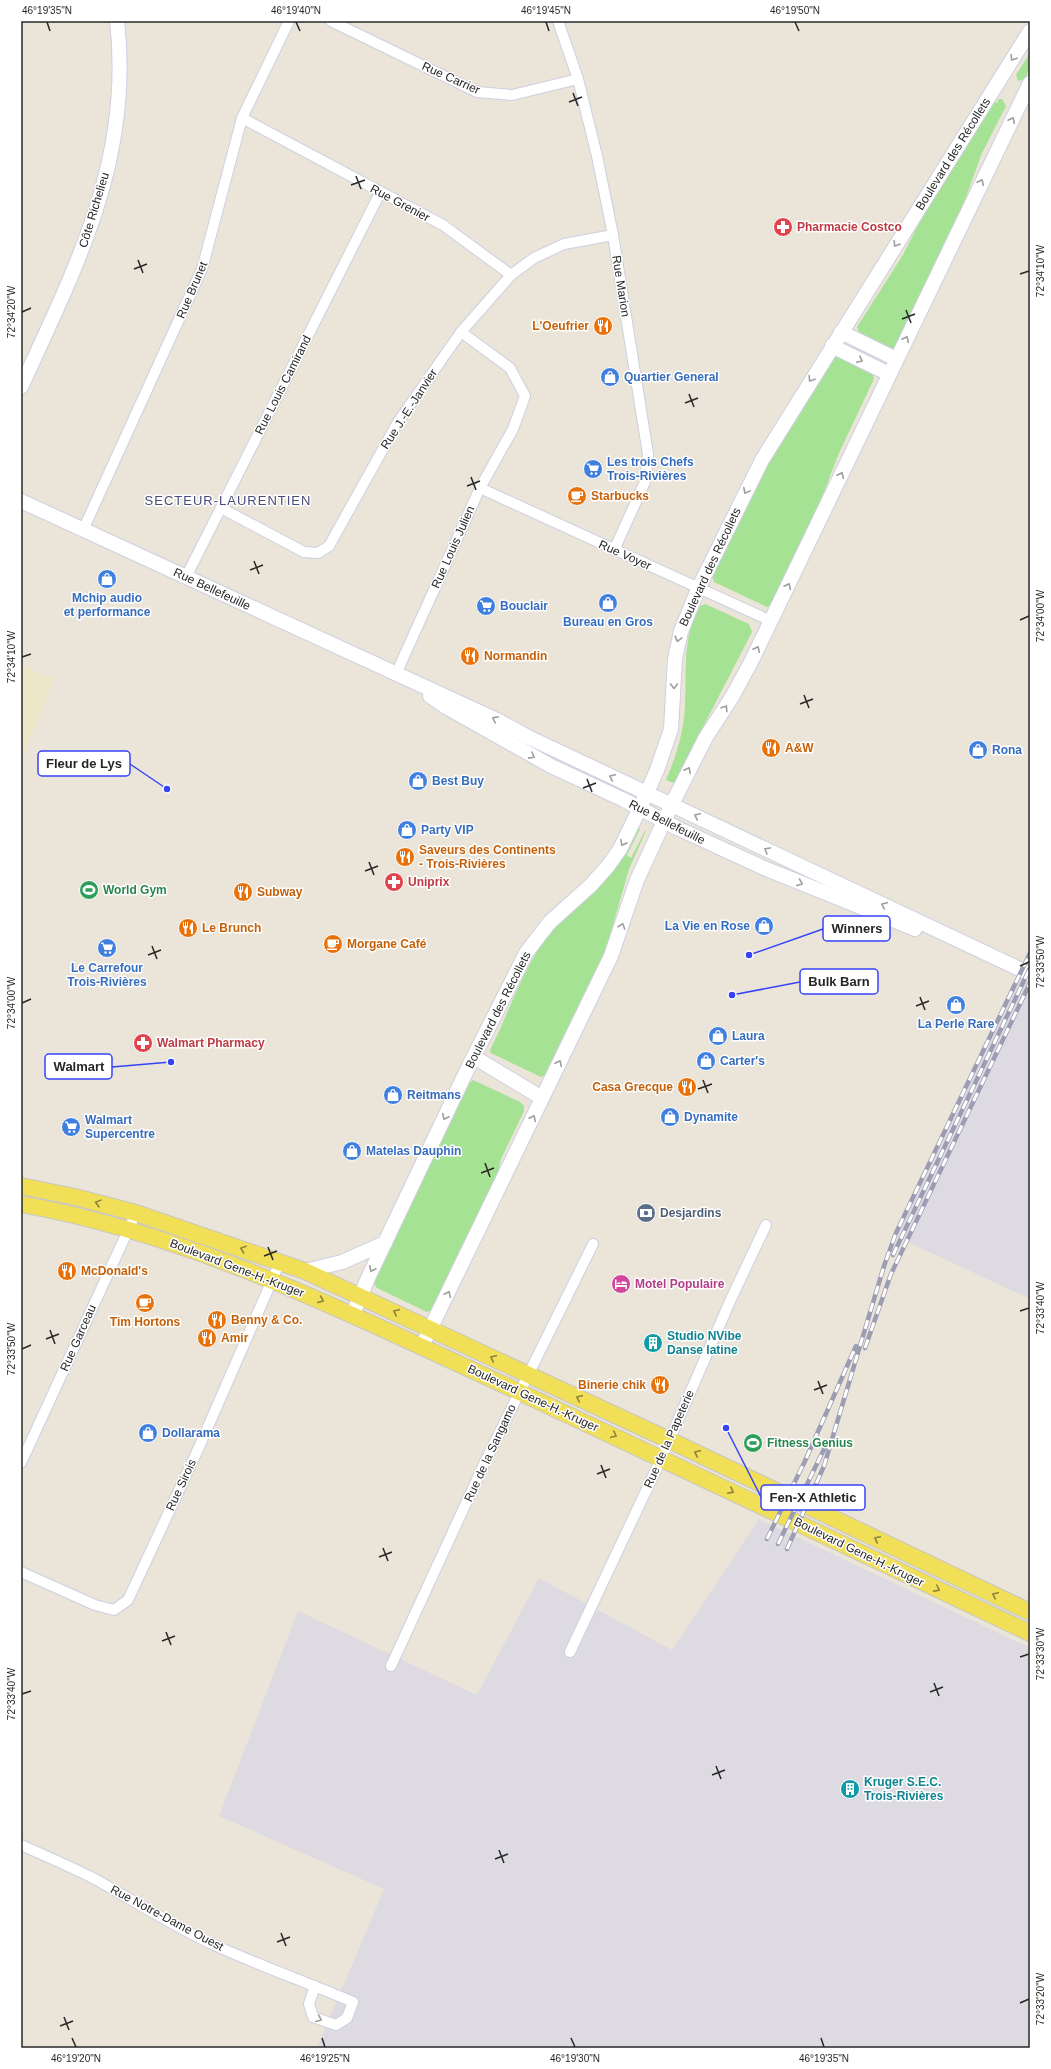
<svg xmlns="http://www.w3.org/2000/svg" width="1051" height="2069" font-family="Arial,sans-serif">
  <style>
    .industrial { fill: #dddae2 }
    .education { fill: #ede5c7 }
    .green { fill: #a5e294 }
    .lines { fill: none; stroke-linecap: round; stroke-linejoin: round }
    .street-casing { stroke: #cecfe1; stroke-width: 12 }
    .secondary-casing { stroke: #cecfe1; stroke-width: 16 }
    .primary-casing { stroke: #c7c7c7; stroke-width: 18 }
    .street { stroke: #fff; stroke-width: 10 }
    .secondary { stroke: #fff; stroke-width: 14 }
    .primary { stroke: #f1df57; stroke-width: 16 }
    .rail-casing { stroke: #9c9cb2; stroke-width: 4.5 }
    .rail { stroke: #fff; stroke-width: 3; stroke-dasharray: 9; stroke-linecap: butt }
    .oneway { stroke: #9e9e9e }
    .oneway2 { stroke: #8c833f }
    .ticks { fill: none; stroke: #272727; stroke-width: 1.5 }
    .labels { text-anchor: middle; stroke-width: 3; stroke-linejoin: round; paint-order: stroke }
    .street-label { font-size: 12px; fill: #272727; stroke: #fff }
    .health-label { font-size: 12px; font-weight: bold; fill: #be3a42; stroke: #fff; text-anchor: start }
    .food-label { font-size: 12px; font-weight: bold; fill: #c56008; stroke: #fff; text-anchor: start }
    .shop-label { font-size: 12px; font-weight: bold; fill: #366cbe; stroke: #fff; text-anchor: start }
    .leisure-label { font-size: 12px; font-weight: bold; fill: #27864d; stroke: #fff; text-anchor: start }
    .service-label { font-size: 12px; font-weight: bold; fill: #4e5e75; stroke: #fff; text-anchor: start }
    .hotel-label { font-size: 12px; font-weight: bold; fill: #b23c85; stroke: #fff; text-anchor: start }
    .culture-label { font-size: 12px; font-weight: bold; fill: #0d838f; stroke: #fff; text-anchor: start }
    .neighbourhood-label { font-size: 13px; letter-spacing: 1px; fill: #484b78; stroke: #fff }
    .leader { fill: none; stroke: #3643fa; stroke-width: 1.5 }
    .callout-dot { fill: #3643fa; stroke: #fff; stroke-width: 1.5 }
    .callout { fill: #fff; stroke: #3643fa; stroke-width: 1.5 }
    .callout-label { font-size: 13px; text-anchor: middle; font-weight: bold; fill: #272727 }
    .neatline { fill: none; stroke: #272727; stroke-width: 1.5 }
    .ticks-label { font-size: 10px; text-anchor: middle; fill: #272727 }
  </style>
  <rect width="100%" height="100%" fill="#eae5d8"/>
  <g class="industrial">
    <polygon points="1020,974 1030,979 1030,1299 895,1236"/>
    <polygon points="759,1519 1030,1648 1030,2048 317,2048 384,1889 219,1816 298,1611 477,1695 539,1578 672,1650"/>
  </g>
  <polygon class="education" points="21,665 54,679 21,762"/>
  <g class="green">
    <polygon points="1030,53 1030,67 1025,79 1018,81 1016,75"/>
    <polygon points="999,99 1002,99 1006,106 982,153 963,205 895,347 890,349 860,335 857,327 903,255 926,209 994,101 997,103"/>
    <polygon points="834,357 839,357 871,372 874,378 873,381 839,453 817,510 771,606 767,607 714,582 712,577 767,464"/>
    <path d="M699,604L701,606L705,604L749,624L752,632L674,783L666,780C676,756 684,732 685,706C687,667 682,642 699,604Z"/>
    <path d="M638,828L640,829L627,855L631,858L645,831H646L629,869L606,949L546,1075L541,1077L491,1053L490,1050C510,1011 523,966 551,932C566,914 584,902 600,886C617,869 628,849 638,828Z"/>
    <polygon points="473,1080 520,1102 524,1106 524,1111 501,1159 496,1180 432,1310 427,1312 377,1288 373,1282 468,1084"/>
  </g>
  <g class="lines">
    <defs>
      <g id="street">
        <polyline points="331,21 477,92 512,95 578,79"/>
        <polyline points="558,21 578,79 597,156 613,235 648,454 645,482 614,550"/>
        <polyline points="242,118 443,225 511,275"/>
        <polyline points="480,488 771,621"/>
        <polyline points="221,508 304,552 318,553 329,546 398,422 461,332 511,275 534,258 564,244 613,235"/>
        <polyline points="83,530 202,269 242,118 289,21"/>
        <polyline points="186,577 380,193"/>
        <polyline points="396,674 480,488 513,429 525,396 510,368 461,332"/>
        <polyline points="21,1463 136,1213"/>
        <polyline points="21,1572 95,1605 114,1610 128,1600 200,1445 280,1262"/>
        <polyline points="570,1652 662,1457 731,1299 766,1225"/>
        <polyline points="391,1666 485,1462 593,1244"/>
        <path d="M21,1845C46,1856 71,1867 95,1879C134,1901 172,1925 212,1944C258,1965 306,1982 353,2002L347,2018L336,2025L313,2017L309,2004L315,1986"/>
      </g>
      <g id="secondary">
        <polyline points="841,332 896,359"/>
        <polyline points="832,346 889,374"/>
        <path d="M21,387C76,267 133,158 117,21"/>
        <polyline points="21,501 497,720 528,737 1030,974"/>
        <polyline points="430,696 446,707 551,766 624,800 677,828 764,868 915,929"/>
        <polyline points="474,1057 542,1098"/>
        <polyline points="305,1271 342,1262 385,1243"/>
        <polyline points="353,1314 368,1278 467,1070 526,953 549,923 591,885 608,866 620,849 640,808 657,770 671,729 675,659 681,631 699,587 762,460 1030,31"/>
        <polyline points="422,1346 611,956 637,880 672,804 706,737 732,697 751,662 1030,83"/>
      </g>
      <g id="primary">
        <polyline points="21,1186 75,1197 136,1213 305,1271 669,1440 1030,1612"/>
        <path d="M21,1204C194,1235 352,1315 511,1388C684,1468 857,1551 1030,1633"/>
      </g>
    </defs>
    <use href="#street" class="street-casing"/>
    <use href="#secondary" class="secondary-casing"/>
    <use href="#primary" class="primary-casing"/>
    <use href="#street" class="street"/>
    <use href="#secondary" class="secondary"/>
    <use href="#primary" class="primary"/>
    <defs>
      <g id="rail">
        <polyline points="893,1255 1030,968"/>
        <polyline points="865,1348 891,1274 1030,983"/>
        <polyline points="767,1539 805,1461 856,1346"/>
        <polyline points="778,1544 828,1441"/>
        <polyline points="787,1549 824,1466 884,1266 896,1233 1030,953"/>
      </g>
    </defs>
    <use href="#rail" class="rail-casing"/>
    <use href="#rail" class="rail"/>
  </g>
  <defs><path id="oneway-chevron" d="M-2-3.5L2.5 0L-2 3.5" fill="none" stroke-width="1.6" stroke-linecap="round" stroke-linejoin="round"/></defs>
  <g class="oneway">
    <use href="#oneway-chevron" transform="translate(1013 58) rotate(122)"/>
    <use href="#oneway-chevron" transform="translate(1012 120) rotate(-63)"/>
    <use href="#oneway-chevron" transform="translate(981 182) rotate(-64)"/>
    <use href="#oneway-chevron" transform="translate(896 244) rotate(122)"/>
    <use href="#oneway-chevron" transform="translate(906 339) rotate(-64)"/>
    <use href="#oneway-chevron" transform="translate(860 360) rotate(25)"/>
    <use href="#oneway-chevron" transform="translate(811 379) rotate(122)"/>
    <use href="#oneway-chevron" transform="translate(841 475) rotate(-65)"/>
    <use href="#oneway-chevron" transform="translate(746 491) rotate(118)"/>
    <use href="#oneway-chevron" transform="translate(788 586) rotate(-64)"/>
    <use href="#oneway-chevron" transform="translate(678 639) rotate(105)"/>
    <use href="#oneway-chevron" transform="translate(757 649) rotate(-64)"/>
    <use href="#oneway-chevron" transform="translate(674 686) rotate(90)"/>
    <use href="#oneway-chevron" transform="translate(725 708) rotate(-57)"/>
    <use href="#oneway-chevron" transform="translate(495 719) rotate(-154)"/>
    <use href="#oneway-chevron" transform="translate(532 756) rotate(29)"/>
    <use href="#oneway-chevron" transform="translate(688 770) rotate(-63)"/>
    <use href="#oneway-chevron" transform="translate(612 777) rotate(-155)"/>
    <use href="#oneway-chevron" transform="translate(697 816) rotate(-155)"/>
    <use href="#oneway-chevron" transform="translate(623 843) rotate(119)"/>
    <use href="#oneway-chevron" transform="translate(767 850) rotate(-150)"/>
    <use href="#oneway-chevron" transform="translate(800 883) rotate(22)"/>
    <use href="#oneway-chevron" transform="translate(884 905) rotate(-155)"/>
    <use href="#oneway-chevron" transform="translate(622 926) rotate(-71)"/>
    <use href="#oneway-chevron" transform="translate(559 1063) rotate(-64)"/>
    <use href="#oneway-chevron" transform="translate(445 1117) rotate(116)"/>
    <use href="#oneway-chevron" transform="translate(533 1118) rotate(-64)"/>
    <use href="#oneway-chevron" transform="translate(372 1269) rotate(116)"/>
    <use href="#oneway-chevron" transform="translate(448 1294) rotate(-64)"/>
    <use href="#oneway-chevron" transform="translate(319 2019) rotate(23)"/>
  </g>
  <g class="oneway2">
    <use href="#oneway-chevron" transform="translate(98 1203) rotate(-165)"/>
    <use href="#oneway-chevron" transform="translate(243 1249) rotate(-161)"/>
    <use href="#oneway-chevron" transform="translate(321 1300) rotate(22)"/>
    <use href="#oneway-chevron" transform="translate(396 1312) rotate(-155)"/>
    <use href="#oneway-chevron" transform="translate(493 1358) rotate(-155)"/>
    <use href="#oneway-chevron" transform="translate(579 1398) rotate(-155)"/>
    <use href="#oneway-chevron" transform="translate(614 1435) rotate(25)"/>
    <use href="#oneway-chevron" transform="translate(697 1453) rotate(-155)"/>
    <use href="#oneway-chevron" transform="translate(731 1491) rotate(26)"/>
    <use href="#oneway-chevron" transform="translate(877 1539) rotate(-155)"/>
    <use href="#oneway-chevron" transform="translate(937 1589) rotate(26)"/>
    <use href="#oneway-chevron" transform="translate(995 1595) rotate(-155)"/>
  </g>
  <path class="ticks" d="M47,22L50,31M296,22L300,31M546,22L549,31M795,22L799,31M573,93L578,106M569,102L582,97M356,176L361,189M351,185L365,180M138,260L143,273M134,269L147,264M1020,274L1029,271M906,310L911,323M22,312L31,308M902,319L915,314M689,394L694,407M685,403L698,398M471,477L476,490M467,486L480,481M254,561L259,574M250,570L263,565M1020,620L1029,616M22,657L31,654M804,695L809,708M800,704L813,699M587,779L592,792M583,788L596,783M369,862L374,875M365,871L378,866M152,946L157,959M148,955L161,950M1020,966L1029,962M920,997L925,1010M22,1003L31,999M916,1006L929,1001M703,1080L708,1093M698,1089L712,1084M485,1163L490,1177M481,1173L494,1168M268,1247L273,1260M264,1256L277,1251M1020,1311L1029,1308M50,1330L55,1344M46,1339L59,1334M22,1349L31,1345M818,1381L823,1394M814,1390L827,1385M601,1465L606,1478M597,1474L610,1469M383,1548L388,1561M379,1557L392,1552M166,1632L171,1645M162,1641L175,1636M1020,1657L1029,1654M934,1683L939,1696M930,1692L943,1687M22,1694L31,1691M716,1766L721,1779M712,1775L725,1770M499,1850L504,1863M495,1859L508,1854M281,1933L286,1946M277,1942L290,1937M1020,2003L1029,1999M64,2017L69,2030M60,2026L73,2021M72,2038L76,2047M322,2038L325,2047M571,2038L575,2047M821,2038L824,2047"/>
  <defs>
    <symbol id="pharmacy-disc" viewBox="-11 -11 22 22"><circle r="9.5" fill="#e0444e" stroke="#fff"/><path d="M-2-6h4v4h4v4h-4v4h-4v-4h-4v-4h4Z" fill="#fff"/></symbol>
    <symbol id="restaurant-disc" viewBox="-11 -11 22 22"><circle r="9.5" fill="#e8710a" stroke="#fff"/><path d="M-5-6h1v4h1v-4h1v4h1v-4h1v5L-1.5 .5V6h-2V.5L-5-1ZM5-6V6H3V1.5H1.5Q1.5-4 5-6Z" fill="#fff"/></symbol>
    <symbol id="shop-disc" viewBox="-11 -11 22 22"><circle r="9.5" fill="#3f7fe0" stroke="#fff"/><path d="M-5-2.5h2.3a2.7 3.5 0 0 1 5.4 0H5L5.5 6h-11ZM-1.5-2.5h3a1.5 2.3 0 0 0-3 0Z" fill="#fff"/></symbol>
    <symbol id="supermarket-disc" viewBox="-11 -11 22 22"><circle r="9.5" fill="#3f7fe0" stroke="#fff"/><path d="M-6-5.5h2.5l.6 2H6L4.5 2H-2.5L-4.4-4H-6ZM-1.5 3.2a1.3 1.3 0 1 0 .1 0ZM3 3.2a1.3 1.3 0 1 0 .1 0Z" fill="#fff"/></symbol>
    <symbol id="cafe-disc" viewBox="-11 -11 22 22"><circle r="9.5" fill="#e8710a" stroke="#fff"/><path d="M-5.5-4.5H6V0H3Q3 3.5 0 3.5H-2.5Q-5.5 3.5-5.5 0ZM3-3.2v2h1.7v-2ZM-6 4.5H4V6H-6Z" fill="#fff"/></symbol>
    <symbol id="stadium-disc" viewBox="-11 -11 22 22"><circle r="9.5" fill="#2e9e5b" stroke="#fff"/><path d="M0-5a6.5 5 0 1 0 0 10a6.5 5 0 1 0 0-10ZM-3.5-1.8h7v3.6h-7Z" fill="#fff"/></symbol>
    <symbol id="bank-disc" viewBox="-11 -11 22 22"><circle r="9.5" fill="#5c6f8a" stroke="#fff"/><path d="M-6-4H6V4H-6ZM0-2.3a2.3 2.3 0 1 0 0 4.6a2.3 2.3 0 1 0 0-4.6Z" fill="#fff"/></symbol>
    <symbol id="hotel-disc" viewBox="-11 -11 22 22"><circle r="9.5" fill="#d1479c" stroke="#fff"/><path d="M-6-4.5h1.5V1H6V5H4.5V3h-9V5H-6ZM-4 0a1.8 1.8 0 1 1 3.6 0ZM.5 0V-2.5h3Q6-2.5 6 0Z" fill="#fff"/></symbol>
    <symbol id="building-disc" viewBox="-11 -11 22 22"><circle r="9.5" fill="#0f9aa8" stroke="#fff"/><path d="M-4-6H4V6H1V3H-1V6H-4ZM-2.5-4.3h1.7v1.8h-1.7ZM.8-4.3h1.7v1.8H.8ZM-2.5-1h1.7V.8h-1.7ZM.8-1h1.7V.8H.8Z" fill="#fff"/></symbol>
  </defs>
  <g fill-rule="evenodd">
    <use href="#pharmacy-disc" x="772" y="216" width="22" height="22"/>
    <use href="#restaurant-disc" x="592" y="315" width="22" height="22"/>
    <use href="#shop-disc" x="599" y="366" width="22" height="22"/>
    <use href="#supermarket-disc" x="582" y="458" width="22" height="22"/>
    <use href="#cafe-disc" x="566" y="485" width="22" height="22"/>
    <use href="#shop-disc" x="96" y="568" width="22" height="22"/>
    <use href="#shop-disc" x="597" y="592" width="22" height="22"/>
    <use href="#supermarket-disc" x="475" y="595" width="22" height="22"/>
    <use href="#restaurant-disc" x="459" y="645" width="22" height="22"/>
    <use href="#restaurant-disc" x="760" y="737" width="22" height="22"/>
    <use href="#shop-disc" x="967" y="739" width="22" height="22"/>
    <use href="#shop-disc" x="407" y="770" width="22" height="22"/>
    <use href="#shop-disc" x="396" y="819" width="22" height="22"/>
    <use href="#restaurant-disc" x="394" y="846" width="22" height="22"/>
    <use href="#pharmacy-disc" x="383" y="871" width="22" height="22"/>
    <use href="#stadium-disc" x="78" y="879" width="22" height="22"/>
    <use href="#restaurant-disc" x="232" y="881" width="22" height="22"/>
    <use href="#shop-disc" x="753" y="915" width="22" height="22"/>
    <use href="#restaurant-disc" x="177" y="917" width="22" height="22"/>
    <use href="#cafe-disc" x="322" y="933" width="22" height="22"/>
    <use href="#supermarket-disc" x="96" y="937" width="22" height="22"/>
    <use href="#shop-disc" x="945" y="994" width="22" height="22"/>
    <use href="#shop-disc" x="707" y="1025" width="22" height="22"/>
    <use href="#pharmacy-disc" x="132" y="1032" width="22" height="22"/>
    <use href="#shop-disc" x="695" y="1050" width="22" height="22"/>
    <use href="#restaurant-disc" x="676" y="1076" width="22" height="22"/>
    <use href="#shop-disc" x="382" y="1084" width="22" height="22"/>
    <use href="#shop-disc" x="659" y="1106" width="22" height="22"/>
    <use href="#supermarket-disc" x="60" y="1116" width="22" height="22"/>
    <use href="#shop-disc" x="341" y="1140" width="22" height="22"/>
    <use href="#bank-disc" x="635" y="1202" width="22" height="22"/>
    <use href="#restaurant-disc" x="56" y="1260" width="22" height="22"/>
    <use href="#hotel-disc" x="610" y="1273" width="22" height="22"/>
    <use href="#cafe-disc" x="134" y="1292" width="22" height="22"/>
    <use href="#restaurant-disc" x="206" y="1309" width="22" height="22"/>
    <use href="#restaurant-disc" x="196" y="1327" width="22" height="22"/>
    <use href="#building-disc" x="642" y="1332" width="22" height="22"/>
    <use href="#restaurant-disc" x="649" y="1374" width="22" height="22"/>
    <use href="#shop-disc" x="137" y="1422" width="22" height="22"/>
    <use href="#stadium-disc" x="742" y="1432" width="22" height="22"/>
    <use href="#building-disc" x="839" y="1778" width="22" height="22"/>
  </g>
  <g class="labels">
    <g class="street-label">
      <text transform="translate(451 78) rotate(24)" y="4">Rue Carrier</text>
      <text transform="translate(953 154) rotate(-58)" y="4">Boulevard des Récollets</text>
      <text transform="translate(400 203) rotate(28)" y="4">Rue Grenier</text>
      <text transform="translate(94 210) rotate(-73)" y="4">Côte Richelieu</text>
      <text transform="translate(621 286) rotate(81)" y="4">Rue Marion</text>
      <text transform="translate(192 290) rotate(-67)" y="4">Rue Brunet</text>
      <text transform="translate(283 385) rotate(-63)" y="4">Rue Louis Camirand</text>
      <text transform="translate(409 409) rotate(-57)" y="4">Rue J.-E.-Janvier</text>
      <text transform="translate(453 547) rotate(-66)" y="4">Rue Louis Julien</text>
      <text transform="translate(625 555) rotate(24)" y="4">Rue Voyer</text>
      <text transform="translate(710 567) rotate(-65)" y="4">Boulevard des Récollets</text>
      <text transform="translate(212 589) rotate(25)" y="4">Rue Bellefeuille</text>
      <text transform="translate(667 822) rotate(27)" y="4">Rue Bellefeuille</text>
      <text transform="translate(498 1010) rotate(-63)" y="4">Boulevard des Récollets</text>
      <text transform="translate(237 1268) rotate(21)" y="4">Boulevard Gene-H.-Kruger</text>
      <text transform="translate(78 1338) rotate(-66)" y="4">Rue Garceau</text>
      <text transform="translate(533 1398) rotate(25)" y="4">Boulevard Gene-H.-Kruger</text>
      <text transform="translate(669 1439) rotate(-66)" y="4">Rue de la Papeterie</text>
      <text transform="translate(490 1453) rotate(-65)" y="4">Rue de la Sangamo</text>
      <text transform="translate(181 1485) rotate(-65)" y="4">Rue Sirois</text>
      <text transform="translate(859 1552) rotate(26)" y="4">Boulevard Gene-H.-Kruger</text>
      <text transform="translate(167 1918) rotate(28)" y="4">Rue Notre-Dame Ouest</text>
    </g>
    <g class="health-label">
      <text x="797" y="231">Pharmacie Costco</text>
      <text x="408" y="886">Uniprix</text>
      <text x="157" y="1047">Walmart Pharmacy</text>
    </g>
    <g class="food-label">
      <text x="589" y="330" text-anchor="end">L'Oeufrier</text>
      <text x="591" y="500">Starbucks</text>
      <text x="484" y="660">Normandin</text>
      <text x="785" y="752">A&amp;W</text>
      <text x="419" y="854">Saveurs des Continents<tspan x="419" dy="14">- Trois-Rivières</tspan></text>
      <text x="257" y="896">Subway</text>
      <text x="202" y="932">Le Brunch</text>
      <text x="347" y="948">Morgane Café</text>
      <text x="673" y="1091" text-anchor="end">Casa Grecque</text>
      <text x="81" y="1275">McDonald's</text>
      <text x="231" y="1324">Benny &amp; Co.</text>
      <text x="145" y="1326" text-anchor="middle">Tim Hortons</text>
      <text x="221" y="1342">Amir</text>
      <text x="646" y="1389" text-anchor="end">Binerie chik</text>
    </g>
    <g class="shop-label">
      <text x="624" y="381">Quartier General</text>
      <text x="607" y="466">Les trois Chefs<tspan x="607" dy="14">Trois-Rivières</tspan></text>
      <text x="107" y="602" text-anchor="middle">Mchip audio<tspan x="107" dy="14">et performance</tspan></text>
      <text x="500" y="610">Bouclair</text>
      <text x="608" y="626" text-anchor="middle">Bureau en Gros</text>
      <text x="992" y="754">Rona</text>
      <text x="432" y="785">Best Buy</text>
      <text x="421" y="834">Party VIP</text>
      <text x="750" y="930" text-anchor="end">La Vie en Rose</text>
      <text x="107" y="972" text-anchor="middle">Le Carrefour<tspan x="107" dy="14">Trois-Rivières</tspan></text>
      <text x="956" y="1028" text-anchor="middle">La Perle Rare</text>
      <text x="732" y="1040">Laura</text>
      <text x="720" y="1065">Carter's</text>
      <text x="407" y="1099">Reitmans</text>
      <text x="684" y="1121">Dynamite</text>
      <text x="85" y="1124">Walmart<tspan x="85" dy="14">Supercentre</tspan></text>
      <text x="366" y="1155">Matelas Dauphin</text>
      <text x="162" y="1437">Dollarama</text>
    </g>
    <g class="leisure-label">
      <text x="103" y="894">World Gym</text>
      <text x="767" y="1447">Fitness Genius</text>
    </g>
    <g class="service-label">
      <text x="660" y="1217">Desjardins</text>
    </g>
    <g class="hotel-label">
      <text x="635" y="1288">Motel Populaire</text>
    </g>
    <g class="culture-label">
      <text x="667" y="1340">Studio NVibe<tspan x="667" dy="14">Danse latine</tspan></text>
      <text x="864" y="1786">Kruger S.E.C.<tspan x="864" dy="14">Trois-Rivières</tspan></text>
    </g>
    <g class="neighbourhood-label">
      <text x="228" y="505">SECTEUR-LAURENTIEN</text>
    </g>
  </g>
  <path class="leader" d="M167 789L130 764M749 955L823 929M732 995L800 982M171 1062L112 1067M726 1428L761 1497"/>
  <g class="callout-dot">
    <circle cx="167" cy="789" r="4"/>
    <circle cx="749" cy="955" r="4"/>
    <circle cx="732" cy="995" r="4"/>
    <circle cx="171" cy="1062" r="4"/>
    <circle cx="726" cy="1428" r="4"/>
  </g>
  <g class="callout">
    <rect x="38" y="751" width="92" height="25" rx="4"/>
    <rect x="823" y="916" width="67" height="25" rx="4"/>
    <rect x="800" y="969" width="78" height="25" rx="4"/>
    <rect x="45" y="1054" width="67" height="25" rx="4"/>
    <rect x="761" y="1485" width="104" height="25" rx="4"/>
  </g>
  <g class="callout-label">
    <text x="84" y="768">Fleur de Lys</text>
    <text x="857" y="933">Winners</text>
    <text x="839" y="986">Bulk Barn</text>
    <text x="79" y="1071">Walmart</text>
    <text x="813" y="1502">Fen-X Athletic</text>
  </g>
  <rect width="1051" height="2069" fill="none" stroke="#ffffff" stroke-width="44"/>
  <rect x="22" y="22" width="1007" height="2025" class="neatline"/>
  <g class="ticks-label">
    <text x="47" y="14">46°19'35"N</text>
    <text x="296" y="14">46°19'40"N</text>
    <text x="546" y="14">46°19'45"N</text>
    <text x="795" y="14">46°19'50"N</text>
    <text transform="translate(1040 271) rotate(-90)" y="4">72°34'10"W</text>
    <text transform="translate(11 312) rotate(-90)" y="4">72°34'20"W</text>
    <text transform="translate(1040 616) rotate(-90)" y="4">72°34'00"W</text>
    <text transform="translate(11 657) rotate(-90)" y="4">72°34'10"W</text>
    <text transform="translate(1040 962) rotate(-90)" y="4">72°33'50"W</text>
    <text transform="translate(11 1003) rotate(-90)" y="4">72°34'00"W</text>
    <text transform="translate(1040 1308) rotate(-90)" y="4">72°33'40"W</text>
    <text transform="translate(11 1349) rotate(-90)" y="4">72°33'50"W</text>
    <text transform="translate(1040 1654) rotate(-90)" y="4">72°33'30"W</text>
    <text transform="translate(11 1694) rotate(-90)" y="4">72°33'40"W</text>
    <text transform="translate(1040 1999) rotate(-90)" y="4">72°33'20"W</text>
    <text x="76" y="2062">46°19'20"N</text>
    <text x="325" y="2062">46°19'25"N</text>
    <text x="575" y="2062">46°19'30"N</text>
    <text x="824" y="2062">46°19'35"N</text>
  </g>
</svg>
